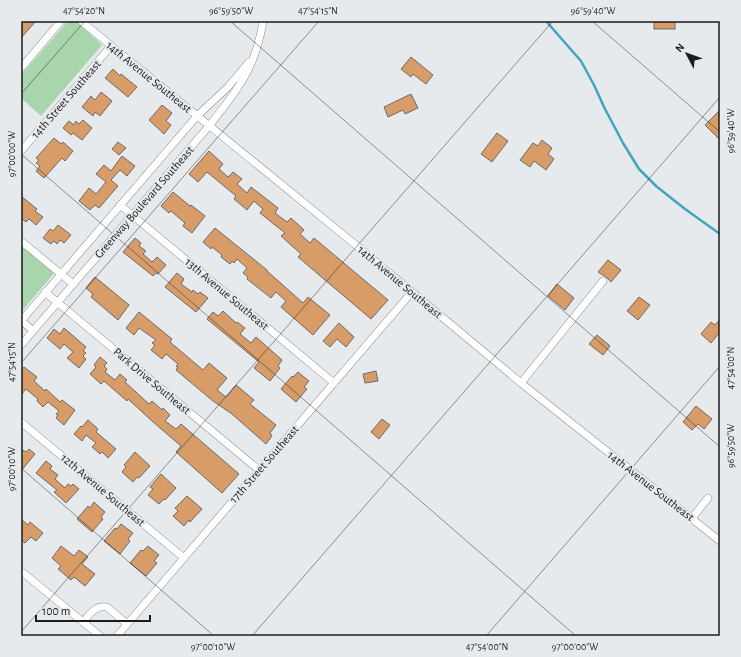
<svg xmlns="http://www.w3.org/2000/svg" width="741" height="657" font-family="'Alegreya Sans',sans-serif">
  <style>
    .green { fill: #a8d5ab }
    .lines { fill: none; stroke-linecap: round; stroke-linejoin: round }
    .stream { stroke: #42a5bf; stroke-width: 2.5 }
    .building { fill: #d79c68; stroke: #6d6a68 }
    .minor-casing { stroke: #888b8d; stroke-width: 8 }
    .minor { stroke: #fff; stroke-width: 7 }
    .ticks { fill: none; stroke: #1a1b1c; stroke-width: 1; stroke-opacity: 0.45 }
    .labels { text-anchor: middle; stroke-width: 4; stroke-linejoin: round; paint-order: stroke }
    .street-label { font-size: 12px; fill: #1a1b1c; stroke: #e7eaec }
    .neatline { fill: none; stroke: #1a1b1c; stroke-width: 1.5 }
    .ticks-label { font-size: 10px; text-anchor: middle; fill: #1a1b1c }
  </style>
  <rect width="100%" height="100%" fill="#e7eaec"/>
  <g class="green">
    <polygon points="68,21 76,21 102,45 41,116 21,98 21,75"/>
    <polygon points="21,242 56,271 22,311 21,310"/>
  </g>
  <g class="lines">
    <polyline class="stream" points="546,21 581,61 594,85 605,109 623,143 639,169 656,186 685,209 720,234"/>
  </g>
  <g class="building">
    <polygon points="21,21 36,21 21,38"/>
    <rect x="654" y="21" width="21" height="8"/>
    <polygon points="411,57 433,75 426,84 413,74 411,77 401,69"/>
    <polygon points="113,69 120,76 121,74 137,87 128,97 105,78"/>
    <polygon points="101,92 112,101 100,116 95,112 93,116 82,107 91,96 95,100"/>
    <polygon points="411,94 418,108 405,114 403,110 388,117 384,107"/>
    <polygon points="162,105 172,113 166,121 171,125 164,134 149,120"/>
    <polygon points="720,110 720,140 705,125"/>
    <polygon points="83,120 92,128 82,140 73,133 71,135 63,128 69,121 74,125 76,121 79,124"/>
    <polygon points="497,133 508,141 492,162 481,154"/>
    <polygon points="54,138 61,144 63,142 73,151 65,161 62,158 44,178 36,171 40,166 36,163 39,160 36,158"/>
    <polygon points="542,140 552,148 548,154 554,159 546,170 534,161 530,167 520,160 533,143 538,146"/>
    <polygon points="118,142 126,148 119,155 112,149"/>
    <polygon points="209,151 223,164 219,169 228,177 233,172 242,179 237,184 247,193 251,187 278,208 275,213 287,222 291,218 304,230 300,234 310,243 314,238 388,300 371,319 298,257 301,254 281,236 285,233 260,213 263,209 254,201 247,210 234,199 236,196 207,172 198,182 189,174"/>
    <polygon points="122,156 135,166 127,176 120,170 111,180 118,186 99,208 95,205 90,210 79,201 89,188 96,194 106,182 96,174 104,165 111,171"/>
    <polygon points="173,192 190,206 191,205 205,216 192,233 183,226 185,223 171,211 169,213 161,206"/>
    <polygon points="21,196 37,209 35,211 43,217 36,225 29,219 26,222 21,218"/>
    <polygon points="58,225 71,235 64,243 60,240 57,244 54,241 51,244 43,238 50,229 53,231"/>
    <polygon points="215,228 267,270 267,271 303,303 308,297 330,315 313,335 281,307 286,301 276,292 271,298 247,279 248,277 243,273 247,268 237,259 234,263 232,261 230,264 221,257 222,255 212,247 211,249 203,242"/>
    <polygon points="135,238 141,243 139,246 146,251 143,254 152,262 157,257 166,265 158,274 156,273 153,276 123,252"/>
    <polygon points="608,260 621,270 611,282 606,277 598,272"/>
    <polygon points="177,273 184,279 181,284 192,292 193,290 198,294 200,292 208,298 196,312 165,287"/>
    <polygon points="95,277 129,305 118,320 91,297 93,294 86,288"/>
    <polygon points="557,284 574,298 565,310 548,296"/>
    <polygon points="639,297 650,305 638,320 627,311"/>
    <polygon points="223,311 236,323 237,322 245,328 240,334 251,343 256,337 282,360 278,366 280,368 270,381 254,368 259,362 207,319 213,312 218,316"/>
    <polygon points="139,312 172,339 170,342 203,370 209,363 227,378 217,390 226,397 236,385 254,400 250,404 276,425 270,433 272,436 266,444 232,414 213,401 176,370 178,367 176,366 178,364 166,354 162,359 151,350 155,345 152,343 156,340 139,328 134,335 126,328"/>
    <polygon points="720,319 720,332 711,343 701,334 711,322 715,325"/>
    <polygon points="339,323 354,337 346,347 337,339 330,347 323,341"/>
    <polygon points="64,328 86,347 83,351 86,353 83,356 86,359 79,368 67,358 73,352 64,344 60,349 47,338 54,329 60,334"/>
    <polygon points="597,335 610,346 603,355 589,344"/>
    <polygon points="100,357 107,363 104,366 107,369 105,372 115,380 120,374 127,380 125,382 149,404 152,401 162,410 163,408 170,415 165,421 176,429 181,424 239,474 222,493 176,452 181,446 152,421 128,399 127,401 104,381 101,384 90,374 96,367 94,365"/>
    <polygon points="24,367 37,377 34,381 45,391 46,389 60,402 62,400 75,410 64,425 56,418 58,415 56,414 59,411 48,402 43,407 37,401 38,399 26,389 21,395 21,370"/>
    <polygon points="376,371 378,381 365,383 363,374"/>
    <polygon points="298,372 309,381 304,387 307,389 296,402 281,389 292,376 293,377"/>
    <polygon points="696,406 712,419 704,429 698,424 692,430 683,422"/>
    <polygon points="382,419 390,425 379,439 371,432"/>
    <polygon points="88,420 98,429 96,432 116,449 108,458 102,452 100,454 92,447 96,443 86,435 82,441 74,434 81,426 82,427"/>
    <polygon points="21,449 26,452 29,449 35,454 21,471"/>
    <polygon points="135,452 150,466 139,478 137,477 133,482 122,472 126,467 124,465"/>
    <polygon points="46,461 52,466 50,469 58,475 55,479 65,488 68,484 71,486 73,484 79,489 66,503 54,492 57,490 36,473"/>
    <polygon points="161,474 176,488 165,500 164,499 159,504 148,495 153,489 150,487"/>
    <polygon points="187,496 202,509 190,522 189,520 184,526 173,516 178,511 175,508"/>
    <polygon points="94,502 105,512 101,517 103,519 92,532 77,519 88,506 90,508"/>
    <polygon points="21,519 28,525 30,522 43,533 36,541 31,537 25,543 21,540"/>
    <polygon points="121,524 133,533 128,539 130,541 120,554 104,541 115,528 117,529"/>
    <polygon points="61,546 74,556 79,550 88,557 82,564 95,574 85,586 74,577 71,580 58,569 61,566 52,558"/>
    <polygon points="148,546 159,555 154,561 157,563 146,576 130,563 141,550 143,551"/>
  </g>
  <g class="lines">
    <defs>
      <g id="minor">
        <polyline points="81,21 357,246 521,383 720,541"/>
        <polyline points="21,68 61,21"/>
        <polyline points="21,151 111,46"/>
        <polyline points="120,205 334,383"/>
        <polyline points="21,241 73,284"/>
        <polyline points="45,292 259,470"/>
        <polyline points="21,320 33,331"/>
        <polyline points="21,321 197,116 228,87 249,62"/>
        <path d="M21,345L209,126C237,91 256,68 263,21"/>
        <polyline points="521,383 603,281"/>
        <polyline points="21,422 184,558"/>
        <polyline points="692,518 708,498"/>
        <polyline points="21,571 100,636"/>
        <path d="M83,622C90,614 95,605 107,607L127,624"/>
        <polyline points="117,636 412,292"/>
      </g>
    </defs>
    <use href="#minor" class="minor-casing"/>
    <use href="#minor" class="minor"/>
  </g>
  <path class="ticks" d="M230,21L720,447M592,21L720,132M21,94L85,21M21,154L576,636M21,363L319,21M21,468L214,636M21,632L553,21M252,636L720,97M486,636L720,366"/>
  <g class="labels">
    <g class="street-label">
      <text transform="translate(149 77) rotate(39)" y="4">14th Avenue Southeast</text>
      <text transform="translate(66 99) rotate(-49)" y="4">14th Street Southeast</text>
      <text transform="translate(144 202) rotate(-49)" y="4">Greenway Boulevard Southeast</text>
      <text transform="translate(400 282) rotate(40)" y="4">14th Avenue Southeast</text>
      <text transform="translate(227 294) rotate(40)" y="4">13th Avenue Southeast</text>
      <text transform="translate(152 381) rotate(40)" y="4">Park Drive Southeast</text>
      <text transform="translate(264 464) rotate(-49)" y="4">17th Street Southeast</text>
      <text transform="translate(651 486) rotate(38)" y="4">14th Avenue Southeast</text>
      <text transform="translate(103 490) rotate(40)" y="4">12th Avenue Southeast</text>
    </g>
  </g>
  <rect width="741" height="657" fill="none" stroke="#e7eaec" stroke-width="44"/>
  <g transform="translate(687 54) rotate(311)" stroke="#e7eaec" stroke-width="3" paint-order="stroke">
  <path d="M0-3L7 15L0 10L-7 15Z" fill="#1a1b1c"/>
  <text y="-6" font-size="11" font-weight="bold" text-anchor="middle" fill="#1a1b1c">N</text>
  </g>
  <path d="M36 615v6h114v-6" fill="none" stroke="#1a1b1c" stroke-width="2"/>
  <text x="42" y="615" font-size="12" fill="#1a1b1c" stroke="#e7eaec" stroke-width="3" paint-order="stroke">100 m</text>
  <rect x="22" y="22" width="697" height="613" class="neatline"/>
  <g class="ticks-label">
    <text x="84" y="14">47°54'20"N</text>
    <text x="231" y="14">96°59'50"W</text>
    <text x="318" y="14">47°54'15"N</text>
    <text x="593" y="14">96°59'40"W</text>
    <text transform="translate(730 131) rotate(-90)" y="4">96°59'40"W</text>
    <text transform="translate(11 154) rotate(-90)" y="4">97°00'00"W</text>
    <text transform="translate(11 362) rotate(-90)" y="4">47°54'15"N</text>
    <text transform="translate(730 368) rotate(-90)" y="4">47°54'00"N</text>
    <text transform="translate(730 446) rotate(-90)" y="4">96°59'50"W</text>
    <text transform="translate(11 469) rotate(-90)" y="4">97°00'10"W</text>
    <text x="213" y="650">97°00'10"W</text>
    <text x="487" y="650">47°54'00"N</text>
    <text x="575" y="650">97°00'00"W</text>
  </g>
</svg>
